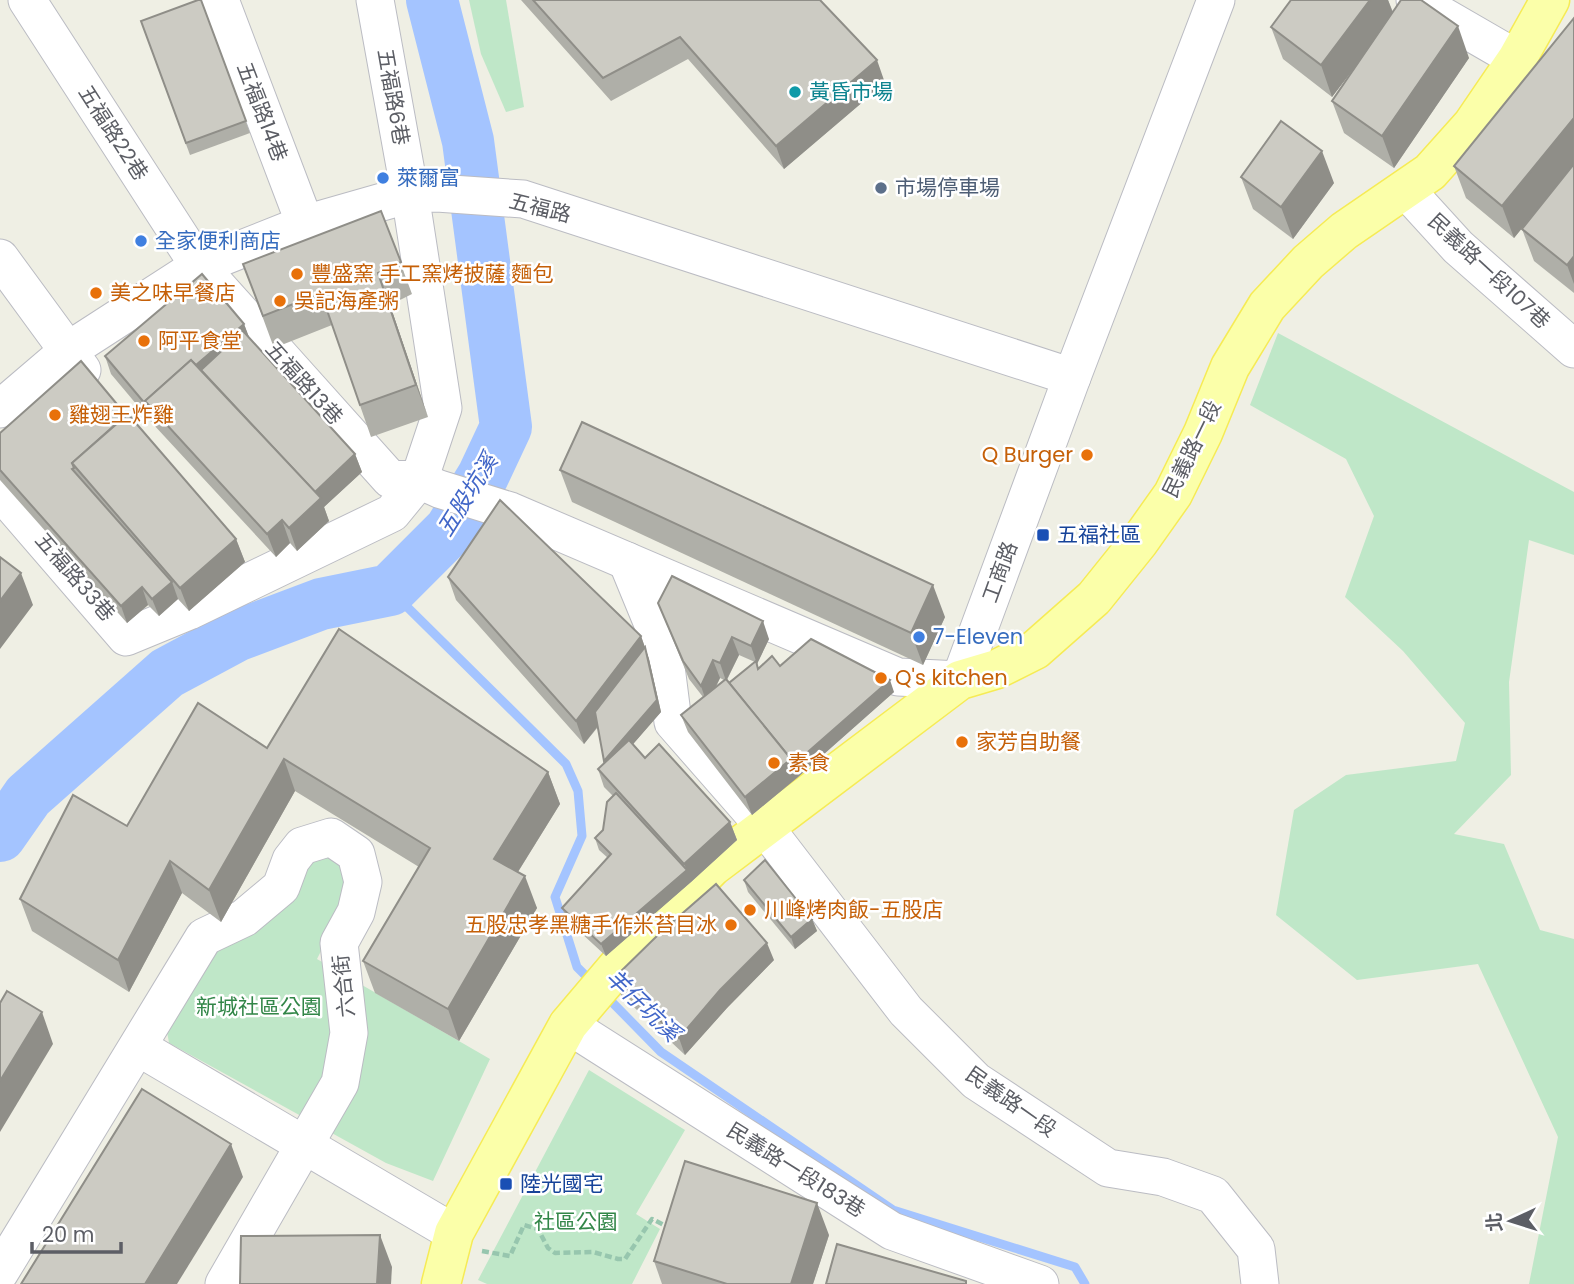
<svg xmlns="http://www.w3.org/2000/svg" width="1574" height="1284" font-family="Poppins,'Noto Sans TC',sans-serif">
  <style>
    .green { fill: #bfe7c8 }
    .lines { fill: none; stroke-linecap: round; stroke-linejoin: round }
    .stream { stroke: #a4c4ff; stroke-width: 9 }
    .river { stroke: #a4c4ff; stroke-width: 52 }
    .minor-casing { stroke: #bbbcc3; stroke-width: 39 }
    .major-casing { stroke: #f6eb55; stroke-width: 41 }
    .path { stroke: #97c6ae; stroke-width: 4.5; stroke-dasharray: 7 3.5; stroke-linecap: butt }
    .minor { stroke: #fff; stroke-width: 37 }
    .major { stroke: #fbffa9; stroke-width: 38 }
    .wall { fill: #afafa8; fill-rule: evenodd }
    .shaded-wall { fill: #8f8e88 }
    .building { fill: #cccbc3; stroke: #8f8e88; stroke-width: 2 }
    .culture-dot { fill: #0f9aa8; stroke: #fff; stroke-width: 2.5 }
    .shop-dot { fill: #3f7fe0; stroke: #fff; stroke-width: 2.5 }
    .service-dot { fill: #5c6f8a; stroke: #fff; stroke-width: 2.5 }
    .food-dot { fill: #e8710a; stroke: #fff; stroke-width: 2.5 }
    .transit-dot { fill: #1a4fb4; stroke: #fff; stroke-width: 2.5 }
    .labels { text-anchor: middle; stroke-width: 5; stroke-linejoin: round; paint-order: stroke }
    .culture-label { font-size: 21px; fill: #0d838f; stroke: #fff; text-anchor: start }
    .street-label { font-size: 21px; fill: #5c5e65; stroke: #fff }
    .shop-label { font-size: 21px; fill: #366cbe; stroke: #fff; text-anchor: start }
    .service-label { font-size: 21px; fill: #4e5e75; stroke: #fff; text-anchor: start }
    .food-label { font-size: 21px; fill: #c56008; stroke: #fff; text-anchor: start }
    .transit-label { font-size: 21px; fill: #164399; stroke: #fff; text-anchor: start }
    .park-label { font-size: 21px; fill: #328648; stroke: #fff }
    .water-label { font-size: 23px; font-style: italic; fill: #4166c8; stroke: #fff }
  </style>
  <rect width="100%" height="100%" fill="#efefe4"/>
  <g class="green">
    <polygon points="469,0 506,0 524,107 506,112 481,54"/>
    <polygon points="1278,333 1574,492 1574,555 1529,540 1509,682 1511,775 1454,834 1504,844 1540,930 1574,939 1574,1284 1529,1284 1558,1137 1478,964 1357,980 1276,915 1294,810 1346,775 1456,761 1465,723 1403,651 1345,597 1374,516 1346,459 1250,405"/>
    <polygon points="328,847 354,885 317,959 490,1059 433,1181 386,1163 169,1043 164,1014 208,944 284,886"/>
    <polygon points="589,1070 685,1130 636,1214 660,1229 632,1284 487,1284 478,1280"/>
  </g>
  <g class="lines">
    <g class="stream">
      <polyline points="390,590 566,764 578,791 582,836 555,897 577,967 592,982"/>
      <polyline points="604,994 661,1052 893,1210 1075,1267 1085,1284"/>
    </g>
    <polyline class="river" points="0,836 28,796 167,673 236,636 321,604 390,590 450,530 483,476 506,427 468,141 432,0"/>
    <defs>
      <g id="minor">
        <polyline points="27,0 199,266 390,479 419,480 439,489 510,511 898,677 960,680 1072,377 1216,0"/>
        <polyline points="220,0 305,224"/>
        <polyline points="1415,0 1517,59"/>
        <polyline points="1406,190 1458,247 1574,349"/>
        <polyline points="0,258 82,370"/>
        <polyline points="0,409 69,350 199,266 305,224 410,194 437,193 523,199 1072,377"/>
        <polyline points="0,491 126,637 189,611 392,513 419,480 443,408 410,194 375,0"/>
        <polyline points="627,561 664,651 673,722 764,826 906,1011 976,1081 1108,1168 1163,1177 1213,1195 1256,1249 1260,1284"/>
        <polyline points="568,1025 892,1231 1040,1284"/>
        <polyline points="138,1047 454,1233"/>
        <polyline points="0,1272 204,937 244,918 281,887 291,860 302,846 331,837 356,854 363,882 356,912 339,943 349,1033 340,1083 224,1284"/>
      </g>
      <polyline id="major" points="441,1284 454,1233 568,1025 640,940 712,867 960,680 997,669 1035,650 1094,598 1139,542 1173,494 1203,433 1230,367 1267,306 1308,262 1344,231 1430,172 1472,125 1517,59 1550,0"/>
    </defs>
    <use href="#minor" class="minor-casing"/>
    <use href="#major" class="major-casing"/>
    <polyline class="path" points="482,1251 510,1256 524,1225 538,1229 548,1248 555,1253 593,1252 618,1259 625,1259 652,1219 670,1228"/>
    <use href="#minor" class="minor"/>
    <use href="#major" class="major"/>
  </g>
  <g class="wall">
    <polygon points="201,0 250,133 190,155 141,21"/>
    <polygon points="521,0 820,0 885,83 784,169 688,59 611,101"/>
    <polygon points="1388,0 1393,12 1469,58 1394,168 1344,133 1332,101 1358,63 1332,97 1283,59 1271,27"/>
    <polygon points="1574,18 1574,293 1534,261 1522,229 1563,178 1514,238 1466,198 1454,166"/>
    <polygon points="1241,177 1334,183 1293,239 1253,209"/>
    <polygon points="381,211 412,294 390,305 428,417 371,437 332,325 274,348 243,264"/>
    <polygon points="244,324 249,338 355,454 362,472 324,507 329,521 297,551 290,543 276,557 153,424 111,374 105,356"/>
    <polygon points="126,415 236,539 245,562 189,611 178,599 159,616 148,605 127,623 0,480 0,433"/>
    <polygon points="560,470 945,617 923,665 572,502"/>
    <polygon points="448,577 641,636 649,659 661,712 633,744 645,758 730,822 737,840 691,882 606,956 567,920 562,908 608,858 599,850 595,838 603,830 613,796 604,787 598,769 604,763 598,727 584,744 456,600"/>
    <path d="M658,603L769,639L757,664L758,669L780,666L894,692L798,777L752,815L688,732L681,715L703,697L689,679ZM739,655L755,662L729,683L727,680ZM720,678L724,680L716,687Z"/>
    <polygon points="267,748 548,772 560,804 518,872 537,908 459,1041 375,993 363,961 419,867 295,791 221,922 182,893 129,992 32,931 20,899 127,826"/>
    <polygon points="744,880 812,919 817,931 795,949 748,892"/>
    <polygon points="774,960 727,1008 685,1055 621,995 614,978"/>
    <polygon points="829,1235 813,1284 662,1284 654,1261"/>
  </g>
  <g class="shaded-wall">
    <polygon points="1370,0 1388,0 1394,16 1332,97 1321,65"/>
    <polygon points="1458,26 1469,58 1394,168 1382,136"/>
    <polygon points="877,60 885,83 784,169 776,146"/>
    <polygon points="1574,118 1574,164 1514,238 1502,206"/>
    <polygon points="1322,151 1334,183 1293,239 1281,207"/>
    <polygon points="1574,256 1574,284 1567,265"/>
    <polygon points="378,273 390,305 428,417 416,385"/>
    <polygon points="244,324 251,342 200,370 195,366"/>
    <polygon points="355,454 362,472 324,507 329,521 297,551 289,528 312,494"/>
    <polygon points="282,520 290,543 276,557 267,534"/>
    <polygon points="236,539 245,562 189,611 180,588"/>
    <polygon points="21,573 33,605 0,649 0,601"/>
    <polygon points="172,582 178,599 159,616 152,599"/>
    <polygon points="933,585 945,617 923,665 911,633"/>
    <polygon points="142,587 148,605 127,623 121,606"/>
    <polygon points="763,621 769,639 757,664 751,646"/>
    <polygon points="641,636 649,659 661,712 608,773 604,761 648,661 584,744 576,721"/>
    <polygon points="732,637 739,655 726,681 720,663"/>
    <polygon points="713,660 720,678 707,704 701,686"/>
    <polygon points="890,680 894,692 798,777 752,815 745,797"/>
    <polygon points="284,759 295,791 221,922 209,890"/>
    <polygon points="548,772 560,804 506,891 494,859"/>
    <polygon points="730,822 737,840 691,882 606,956 601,944 687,870 684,864"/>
    <polygon points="170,861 182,893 129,992 118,960"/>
    <polygon points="525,876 537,908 459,1041 448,1009"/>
    <polygon points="812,919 817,931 795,949 791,937"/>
    <polygon points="767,943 774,960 727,1008 685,1055 679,1038 720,990"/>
    <polygon points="42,1012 53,1044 0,1132 0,1081"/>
    <polygon points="231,1144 243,1177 177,1284 145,1284"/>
    <polygon points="817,1203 829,1235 813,1284 791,1284"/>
    <polygon points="380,1235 392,1267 391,1284 377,1284"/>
  </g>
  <g class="building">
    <polygon points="198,0 201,0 246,121 186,143 141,21"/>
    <polygon points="533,0 820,0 877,60 776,146 680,37 603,78"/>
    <polygon points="1291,0 1370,0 1321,65 1271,27"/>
    <polygon points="1401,0 1421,0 1458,26 1382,136 1332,101"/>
    <polygon points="1574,18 1574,118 1502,206 1454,166"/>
    <polygon points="1281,121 1322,151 1281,207 1241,177"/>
    <polygon points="1574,164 1574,256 1567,265 1522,229"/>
    <polygon points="381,211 401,262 378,273 416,385 360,405 321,293 263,316 243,264"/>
    <polygon points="202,274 244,324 196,365 191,360 145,401 147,406 105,356"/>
    <polygon points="243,331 355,454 315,492 201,370"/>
    <polygon points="191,360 321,498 289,528 282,520 267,534 145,401"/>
    <polygon points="81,361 126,415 72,463 74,468 72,469 172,582 152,599 142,587 121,606 0,470 0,433"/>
    <polygon points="128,414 236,539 180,588 72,463"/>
    <polygon points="582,422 933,585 911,633 560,470"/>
    <polygon points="500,500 641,636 576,721 448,577"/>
    <polygon points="0,557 21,573 0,601"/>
    <polygon points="672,576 763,621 751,646 732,637 720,663 713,660 701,686 683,661 658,603"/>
    <polygon points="339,629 548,772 494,859 525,876 448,1009 363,961 430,848 284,759 209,890 170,861 118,960 20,899 73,795 127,826 198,703 267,748"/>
    <polygon points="811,639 890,680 793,765 791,759 729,683 756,661 758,669 772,656 780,666"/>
    <polygon points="645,647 657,700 604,761 595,712"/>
    <polygon points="726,679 791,759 745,797 681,715"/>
    <polygon points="629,740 645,758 659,744 730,822 684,864 598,769"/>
    <polygon points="616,793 687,870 601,944 562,908 611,854 595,838 603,830 607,802"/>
    <polygon points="765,860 812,919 791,937 744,880"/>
    <polygon points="716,884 767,943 720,990 679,1038 614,978 661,932"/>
    <polygon points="7,991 42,1012 0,1081 0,1003"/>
    <polygon points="142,1089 231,1144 145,1284 21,1284"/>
    <polygon points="685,1161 817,1203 791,1284 727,1284 654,1261"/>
    <polygon points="380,1235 377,1284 240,1284 241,1236"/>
    <polygon points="837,1244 966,1281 966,1284 826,1284"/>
  </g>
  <circle class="culture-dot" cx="795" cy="92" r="7"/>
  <g class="shop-dot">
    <circle cx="383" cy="178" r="7"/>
    <circle cx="141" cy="241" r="7"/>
    <circle cx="919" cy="637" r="7"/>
  </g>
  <circle class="service-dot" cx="881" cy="188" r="7"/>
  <g class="food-dot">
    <circle cx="297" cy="274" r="7"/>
    <circle cx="96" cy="293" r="7"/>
    <circle cx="280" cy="301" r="7"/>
    <circle cx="144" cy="341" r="7"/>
    <circle cx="55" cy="415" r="7"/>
    <circle cx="1087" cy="455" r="7"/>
    <circle cx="881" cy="678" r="7"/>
    <circle cx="962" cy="742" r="7"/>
    <circle cx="774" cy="763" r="7"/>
    <circle cx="750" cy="910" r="7"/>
    <circle cx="731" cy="925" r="7"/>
  </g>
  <g class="transit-dot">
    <rect x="1036" y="528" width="14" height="14" rx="3.5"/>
    <rect x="499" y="1177" width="14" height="14" rx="3.5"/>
  </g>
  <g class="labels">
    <g class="culture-label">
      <text x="809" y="99">黃昏市場</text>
    </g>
    <g class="street-label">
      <text transform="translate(393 97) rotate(80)" y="7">五福路6巷</text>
      <text transform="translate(262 112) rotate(69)" y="7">五福路14巷</text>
      <text transform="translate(113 133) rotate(57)" y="7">五福路22巷</text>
      <text transform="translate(540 208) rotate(14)" y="7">五福路</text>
      <text transform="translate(1489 271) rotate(43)" y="7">民義路一段107巷</text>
      <text transform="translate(304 383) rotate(48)" y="7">五福路13巷</text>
      <text transform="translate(1192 449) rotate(-64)" y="7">民義路一段</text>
      <text transform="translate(1000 572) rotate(-70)" y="7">工商路</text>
      <text transform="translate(75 577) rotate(49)" y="7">五福路33巷</text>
      <text transform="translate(344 986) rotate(-96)" y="7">六合街</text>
      <text transform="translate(1011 1102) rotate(35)" y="7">民義路一段</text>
      <text transform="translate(796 1170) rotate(32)" y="7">民義路一段183巷</text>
    </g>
    <g class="shop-label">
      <text x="397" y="185">萊爾富</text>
      <text x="155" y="248">全家便利商店</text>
      <text x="933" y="644">7-Eleven</text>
    </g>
    <g class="service-label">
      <text x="895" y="195">市場停車場</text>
    </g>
    <g class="food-label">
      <text x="311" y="281">豐盛窯 手工窯烤披薩 麵包</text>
      <text x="110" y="300">美之味早餐店</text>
      <text x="294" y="308">吳記海產粥</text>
      <text x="158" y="348">阿平食堂</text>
      <text x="69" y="422">雞翅王炸雞</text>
      <text x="1073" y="462" text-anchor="end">Q Burger</text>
      <text x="895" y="685">Q's kitchen</text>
      <text x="976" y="749">家芳自助餐</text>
      <text x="788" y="770">素食</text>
      <text x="764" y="917">川峰烤肉飯-五股店</text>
      <text x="717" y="932" text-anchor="end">五股忠孝黑糖手作米苔目冰</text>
    </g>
    <g class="transit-label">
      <text x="1057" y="542">五福社區</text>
      <text x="520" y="1191">陸光國宅</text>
    </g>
    <g class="park-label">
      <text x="259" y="1014">新城社區公園</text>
      <text x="576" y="1229">社區公園</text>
    </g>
    <g class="water-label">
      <text transform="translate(467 495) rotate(-58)" y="8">五股坑溪</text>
      <text transform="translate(643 1005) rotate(44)" y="8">羊仔坑溪</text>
    </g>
  </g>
  <g transform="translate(1511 1221) rotate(266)" stroke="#ffffff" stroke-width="5" paint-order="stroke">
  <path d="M0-5L12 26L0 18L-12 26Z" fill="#5c5e65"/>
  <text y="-10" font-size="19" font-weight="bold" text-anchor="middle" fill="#5c5e65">北</text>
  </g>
  <path d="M32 1242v10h89v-10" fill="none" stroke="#5c5e65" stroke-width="3.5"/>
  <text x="42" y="1242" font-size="21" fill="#5c5e65" stroke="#ffffff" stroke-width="5" paint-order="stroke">20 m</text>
</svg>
